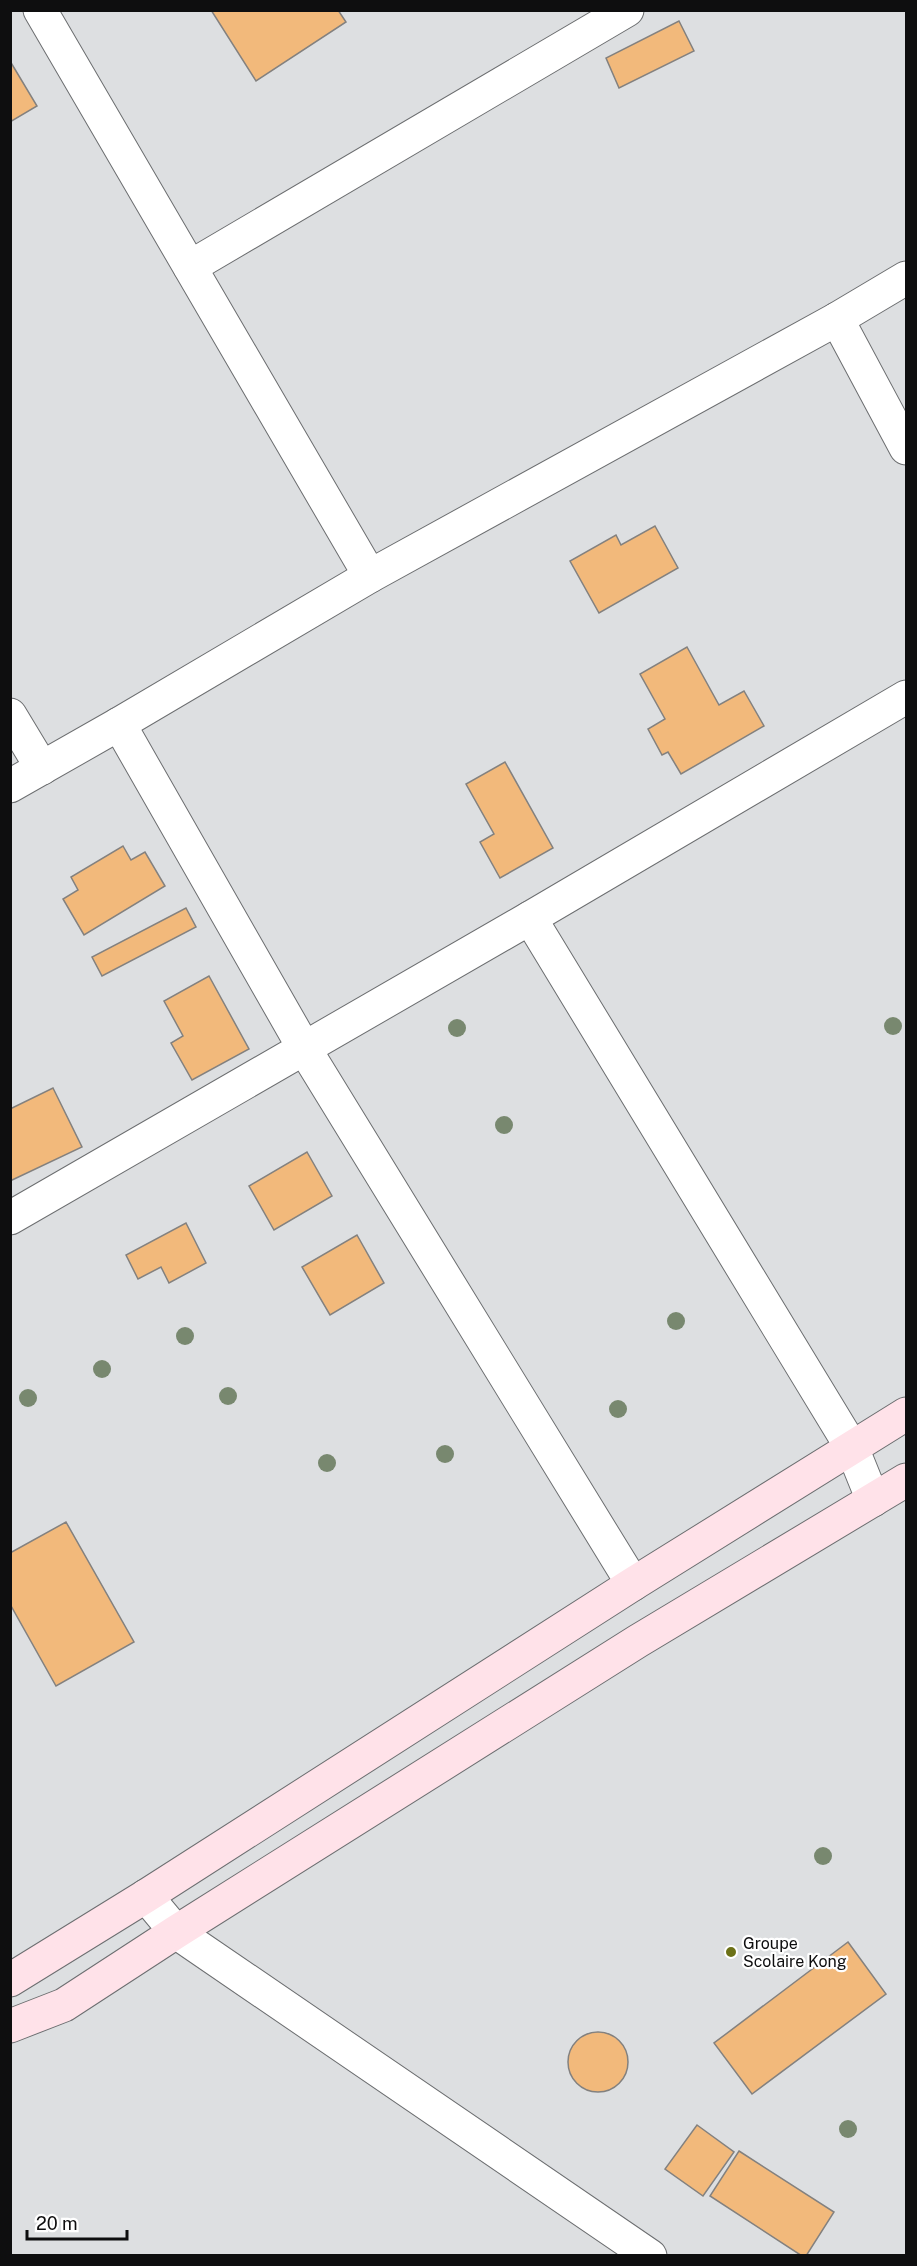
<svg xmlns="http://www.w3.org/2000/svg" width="917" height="2266" font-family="'Public Sans',sans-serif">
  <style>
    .building { fill: #f2b97b; stroke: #83817f; stroke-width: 1.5 }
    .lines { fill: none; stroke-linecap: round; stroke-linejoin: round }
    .street-casing { stroke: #6c6e70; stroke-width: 35 }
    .secondary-casing { stroke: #6c6e70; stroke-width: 35 }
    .street { stroke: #fff; stroke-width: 33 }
    .secondary { stroke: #ffe2e9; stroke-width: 33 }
    .tree { fill: #78886f }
    .poi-dot { fill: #6c7117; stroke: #fff; stroke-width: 2 }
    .labels { text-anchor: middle; stroke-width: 4.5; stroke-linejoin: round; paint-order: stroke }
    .poi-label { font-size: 16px; fill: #0e0e0f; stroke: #fff; text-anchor: start }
  </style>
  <rect width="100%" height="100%" fill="#dddfe1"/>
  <g class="building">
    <polygon points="211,10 338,10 346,22 256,81"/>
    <polygon points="679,21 694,51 619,88 606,58"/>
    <polygon points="10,61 37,106 10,122"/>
    <polygon points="655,526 678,568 599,613 570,561 616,535 621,545"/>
    <polygon points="687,647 719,705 744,691 764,726 681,774 668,752 662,755 648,729 665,719 640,674"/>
    <polygon points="505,762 553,848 500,878 480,842 494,834 466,784"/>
    <polygon points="123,846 131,860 145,852 165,886 84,935 63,899 78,890 71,877"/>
    <polygon points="186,908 196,927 102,976 92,957"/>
    <polygon points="209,976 249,1049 192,1080 171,1043 183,1036 164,1001"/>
    <polygon points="53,1088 82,1147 10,1181 10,1109"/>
    <polygon points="307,1152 332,1196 274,1230 249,1186"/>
    <polygon points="186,1223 206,1263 169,1283 161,1267 138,1279 126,1255"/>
    <polygon points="357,1235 384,1283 330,1315 302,1267"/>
    <polygon points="66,1522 134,1642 56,1686 10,1604 10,1553"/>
    <polygon points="848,1942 886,1994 752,2094 714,2043"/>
    <circle cx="598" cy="2062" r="30"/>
    <polygon points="697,2125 734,2152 703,2196 665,2169"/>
    <polygon points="739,2151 834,2212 806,2256 802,2256 710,2196"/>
  </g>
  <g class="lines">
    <defs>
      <g id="street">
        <polyline points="40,10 370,576"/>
        <polyline points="190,267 627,10"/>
        <polyline points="837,319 906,448"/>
        <polyline points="10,715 42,768"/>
        <polyline points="119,724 304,1048 633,1584"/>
        <polyline points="10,786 119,724 370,576 837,319 906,278"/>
        <polyline points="530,918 852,1448 873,1500"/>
        <polyline points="10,1218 530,918 906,697"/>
        <polyline points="146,1896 176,1932 650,2256"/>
      </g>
      <g id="secondary">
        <polyline points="10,1980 146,1896 633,1584 906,1414"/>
        <polyline points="10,2026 64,2005 176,1932 638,1641 906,1480"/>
      </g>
    </defs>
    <use href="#street" class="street-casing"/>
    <use href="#secondary" class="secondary-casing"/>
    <use href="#street" class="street"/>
    <use href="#secondary" class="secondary"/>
  </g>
  <g class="tree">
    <circle cx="893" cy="1026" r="9"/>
    <circle cx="457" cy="1028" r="9"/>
    <circle cx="504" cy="1125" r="9"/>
    <circle cx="676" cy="1321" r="9"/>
    <circle cx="185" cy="1336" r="9"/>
    <circle cx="102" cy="1369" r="9"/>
    <circle cx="228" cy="1396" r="9"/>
    <circle cx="28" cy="1398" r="9"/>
    <circle cx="618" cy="1409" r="9"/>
    <circle cx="445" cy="1454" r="9"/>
    <circle cx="327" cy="1463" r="9"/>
    <circle cx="823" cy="1856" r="9"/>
    <circle cx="848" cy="2129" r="9"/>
  </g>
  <circle class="poi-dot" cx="731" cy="1952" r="6"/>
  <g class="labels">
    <g class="poi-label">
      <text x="743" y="1949">Groupe<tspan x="743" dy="18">Scolaire Kong</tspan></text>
    </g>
  </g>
  <rect width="917" height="2266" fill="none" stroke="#0e0e0f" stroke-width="24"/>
  <path d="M27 2230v9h100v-9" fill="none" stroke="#0e0e0f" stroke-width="3"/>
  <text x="36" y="2230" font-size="18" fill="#0e0e0f" stroke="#ffffff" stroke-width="4.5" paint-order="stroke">20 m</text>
</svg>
